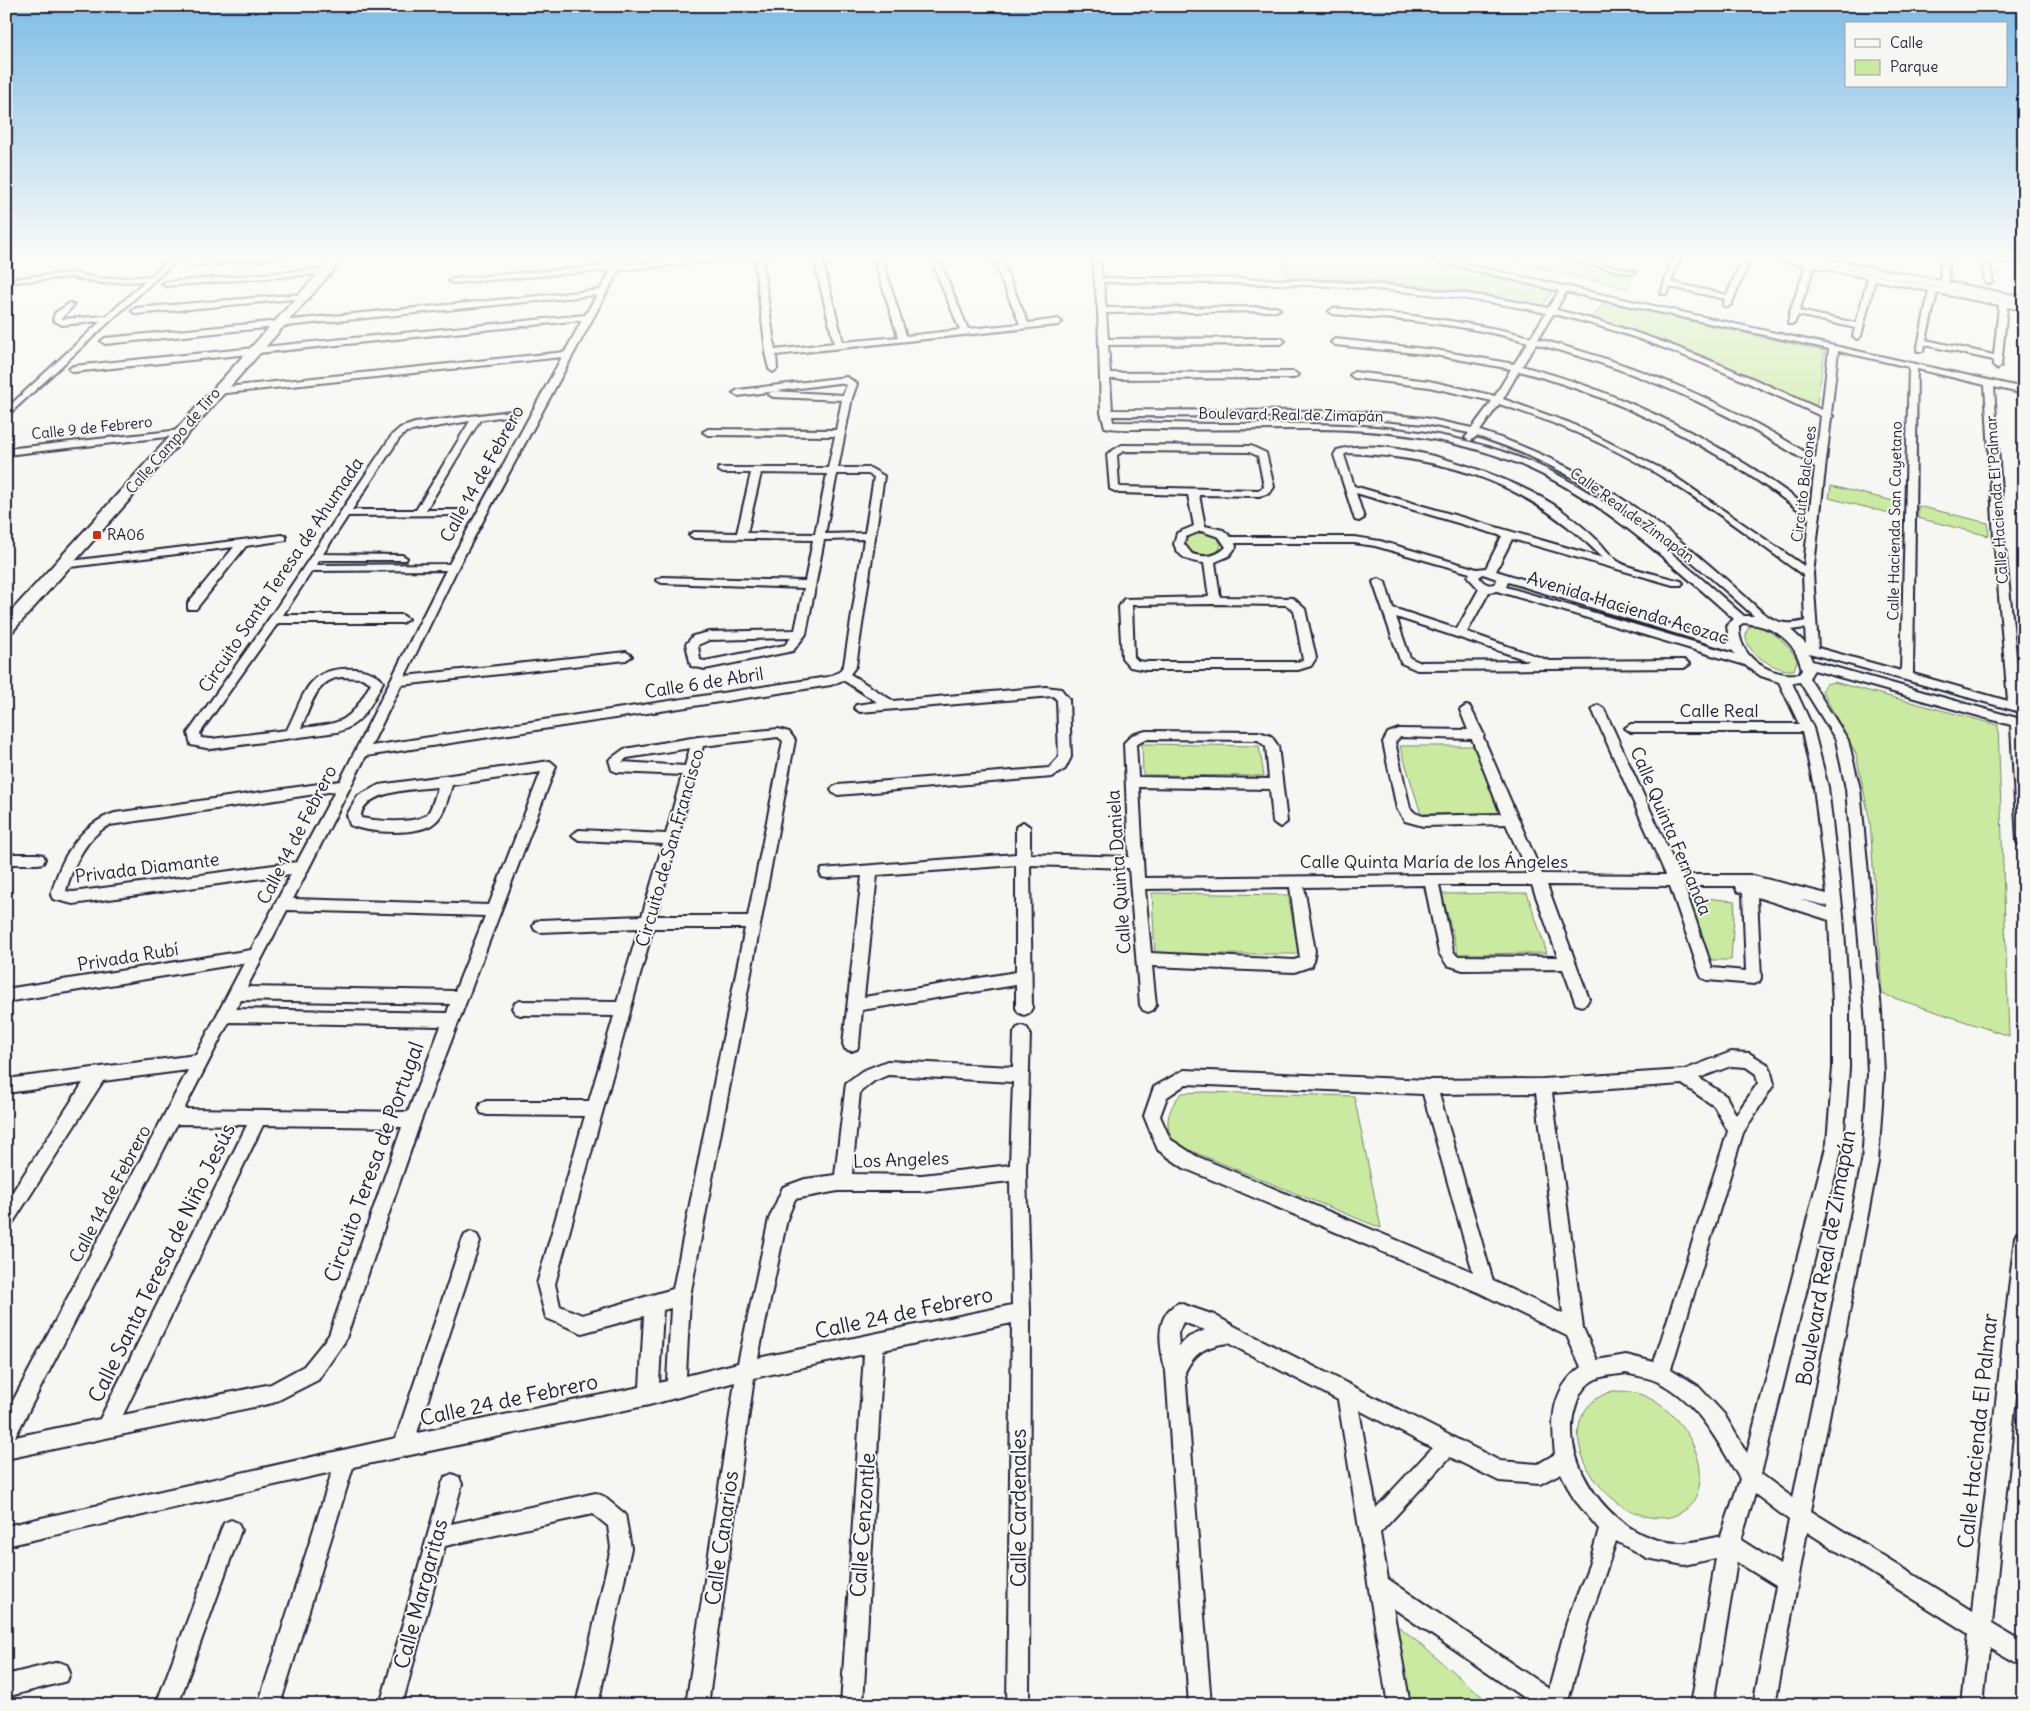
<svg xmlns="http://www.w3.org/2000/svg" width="2030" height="1711" font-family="Delius,sans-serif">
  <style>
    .green { fill: #caeaa2; stroke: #76866e }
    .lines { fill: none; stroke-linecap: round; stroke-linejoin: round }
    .street-casing { stroke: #22223b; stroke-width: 4 }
    .secondary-casing { stroke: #22223b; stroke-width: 4 }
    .street { fill: #f6f6f2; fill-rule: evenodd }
    .secondary { fill: #f6f6f2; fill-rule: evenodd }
    .poi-dot { fill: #c8321e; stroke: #f6f6f2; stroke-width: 2 }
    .labels { text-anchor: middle; stroke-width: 4; stroke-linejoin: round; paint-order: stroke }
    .far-street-label { font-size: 15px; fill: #22223b; stroke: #f6f6f2 }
    .far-poi-label { font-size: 15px; fill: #22223b; stroke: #f6f6f2; text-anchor: start }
    .street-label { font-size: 18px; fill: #22223b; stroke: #f6f6f2 }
    .near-street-label { font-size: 21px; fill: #22223b; stroke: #f6f6f2 }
  </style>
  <rect width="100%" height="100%" fill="#f6f6f2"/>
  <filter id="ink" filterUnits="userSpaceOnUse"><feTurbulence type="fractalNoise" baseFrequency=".02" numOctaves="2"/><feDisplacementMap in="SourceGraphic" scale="10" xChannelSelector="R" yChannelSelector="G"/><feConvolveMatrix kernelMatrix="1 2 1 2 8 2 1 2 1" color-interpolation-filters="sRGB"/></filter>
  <g filter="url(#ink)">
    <g class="green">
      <path d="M1286,255H1401L1553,290L1542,307C1515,302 1489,296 1463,291C1405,281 1344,279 1285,278L1283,258Z"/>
      <polygon points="1479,255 1551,255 1634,274 1628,288"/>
      <path d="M1604,302L1825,351L1816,408C1745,369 1668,344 1592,319Z"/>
      <polygon points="1831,486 1898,502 1897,515 1829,498"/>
      <polygon points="1918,506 1988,523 1989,536 1918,518"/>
      <path d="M1201,533C1210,534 1218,536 1221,545L1218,552C1205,559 1193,555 1184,545V541L1190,535Z"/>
      <path d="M1756,626C1775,632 1788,643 1797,660L1794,670C1776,673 1734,647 1749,627Z"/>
      <polygon points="1834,682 1998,725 2009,1036 1882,994 1870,822 1856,754 1822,691 1826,684"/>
      <polygon points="1142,744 1259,746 1264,776 1143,775"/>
      <polygon points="1400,746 1477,746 1499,813 1421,814"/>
      <polygon points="1152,893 1288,895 1299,954 1155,954"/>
      <polygon points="1527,893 1547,953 1458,954 1442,894"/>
      <polygon points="1684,896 1735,901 1731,960 1710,960"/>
      <path d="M1205,1092L1354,1096L1381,1228L1189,1150C1185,1148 1178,1145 1175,1142C1161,1126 1170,1105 1182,1093Z"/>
      <path d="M1612,1391C1626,1391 1637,1392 1649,1398C1683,1415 1716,1467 1692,1503C1687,1510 1678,1515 1670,1517C1606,1529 1535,1418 1612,1391Z"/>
      <polygon points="1380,1621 1401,1628 1492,1705 1392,1705"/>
    </g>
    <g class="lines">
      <defs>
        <g id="street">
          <polygon points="174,255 182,255 6,417 6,409 101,321 62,325 53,320 55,313 70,303 74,305 61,319 107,316 145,281 102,283 71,277 6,283 6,279 71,273 102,279 151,276"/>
          <polygon points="262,255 291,255 287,257 189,266 185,264 189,262"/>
          <path d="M620,255H628L622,265L740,255H772L762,258L775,350L834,343L813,255H821L843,342L898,337L873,255H881L906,336L960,330L929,255H937L968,329L1020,324L991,255H999L1028,323L1058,319L1062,322L1058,325L776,355L777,369L773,372L769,369L765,353L766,351L754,258L619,270L458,567L405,676L626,652L632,656L626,660L401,685L371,746L828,677L839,672L844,665L864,539L824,540L806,634L793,651L705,669L691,666L686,644L693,636L709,632L795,630L804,588L662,583L656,580L662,577L805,581L813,540L694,538L689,535L694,532L737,533L751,473H723L718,470L719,468H828L835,436L708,435L703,432L708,429L836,430L842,400L773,397L768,394L773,391L843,395L847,385L838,383L738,396L733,393L738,390L847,377L857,384L852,398L838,468H870L884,476L856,666L850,674L893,701L1046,687L1061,689L1069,699L1071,757L1065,769L1052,777L838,795L833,793L831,790L833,787L838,785L1049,768L1059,757L1057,700L1053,696L860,712L854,708L856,705L877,702L843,680L831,685L366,756L293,899L489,905L541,772L452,785C448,797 445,815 434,823C419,836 367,833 350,825L347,815L358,796L379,785L550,761L556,766L421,1120L345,1341L318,1380L273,1403L6,1459V1414L188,1070L103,1081L12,1224L6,1226V1202L83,1083L6,1093V1079L196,1055L244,963L6,1002V989L251,950L291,874L73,904L53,899L51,895C60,860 79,824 115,813L340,781L446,570L312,571L283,615H402L408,619L402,623H278L200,733L201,738L211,739L287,730C305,694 307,665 356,669C366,670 377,673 383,682C371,704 363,725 337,732L211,749L191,745L188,733L271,616L392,435L400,428L415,423L519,410V414L480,420L426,510H460L465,513L464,515L348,516L323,554L402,555L407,558L406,560H319L316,565L449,564L562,357L217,394L212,391L217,388L565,352L582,320L73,372L69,369L73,366L585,315L597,295L105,344L101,341L105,338L600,290L611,270L453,283L449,281L453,279L614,265ZM470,421L416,510H352L399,439L406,432ZM761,473L827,474L815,534L747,533ZM837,474H868L874,477L865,533L825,534ZM791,638L785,645L705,661L700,660L698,645L709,640ZM341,677L362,678L371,683C349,723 345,723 301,728C311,707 315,680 341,677ZM438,787C435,795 433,806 428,813C418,825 375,821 361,818C360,790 418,789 438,787ZM335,791L297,862L73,892L66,891C72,867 87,835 110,825ZM287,910L485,916L455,991L247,987ZM241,1000L450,1004L447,1013L236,1009ZM229,1022L441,1026L408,1112L184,1109ZM177,1124L247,1125L100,1419L15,1437ZM263,1125L402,1127L329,1335L304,1366L271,1384L123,1415Z"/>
          <path d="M1092,255H1100L1102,278C1252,278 1402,277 1548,308L1559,291L1410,255H1424L2024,388V394L1994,387L2004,538L2021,704L2024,705V713L1809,653L1812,661L2024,720V847L2017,842L2011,725L1814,670L1809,678L1848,740L1860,789L1881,1011L1884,1074L1878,1162L1811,1511L1972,1611L2015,1237L2018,1231L2024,1228V1322L1992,1624L2024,1643V1667L1989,1647L1983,1705H1961L1969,1634L1807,1532L1775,1705H1753L1776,1586L1737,1562L1713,1705H1691L1716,1558L1684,1565L1647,1558L1616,1541L1590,1618L1567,1705H1534L1393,1608L1410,1705H1388L1338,1400L1228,1343C1206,1346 1195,1352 1185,1372L1211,1705H1189L1166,1371C1160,1350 1153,1314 1179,1303L1214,1315L1236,1327L1500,1461L1538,1464L1555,1454C1551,1419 1551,1390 1581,1367L1567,1336L1480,1293L1184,1168L1158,1150L1144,1116L1154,1087L1184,1070L1429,1080L1543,1079L1684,1070L1731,1052L1749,1053L1769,1065L1774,1084L1743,1133L1671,1369L1698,1386L1724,1414L1747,1453L1827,1143L1833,1068V1004L1829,920L1757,897L1761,978L1759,982L1754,984L1707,980L1702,978L1700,974L1670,886L1547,885L1589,999L1586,1004L1581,1006L1576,1004L1563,969L1463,970L1447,965L1439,953L1425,885L1304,887L1315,951L1312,966L1294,972L1152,966L1156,1005L1153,1010L1148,1012L1143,1010L1140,1005L1129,868L1030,865L1032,1008L1029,1013L1024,1015L1019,1013L1016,1008V985L862,1010L859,1044L857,1049L851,1051L845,1049L843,1044L862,876L827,878L822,877L820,873L822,869L1016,854V827L1023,822L1030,827V854L1129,857L1124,743L1132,735L1146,731L1259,732L1271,736L1278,746L1287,822L1280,827L1273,822L1270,789L1139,787L1144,878L1528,874L1506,824L1423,826L1405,821L1397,809L1383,742L1388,733L1399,729L1468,730L1460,710L1466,706L1470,707L1484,735L1483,737L1542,874L1666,875L1592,709L1598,705L1604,709L1680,875H1749L1827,894L1814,787L1802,732H1631L1625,728L1631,724H1799L1779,682L1761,676L1745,665L1497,591L1489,592L1467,632L1550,661L1684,660L1690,664L1684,668L1417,670L1401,663L1373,582L1375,580L1379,579L1385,582L1393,608L1457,629L1479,589L1468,577L1470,573L1375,546L1354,543H1235L1236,547L1229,556L1215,562L1220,597L1293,598L1305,609L1316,658L1311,666L1298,670H1146L1130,667L1122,658L1119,607L1124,599L1209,597L1204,563C1190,562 1179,558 1174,544L1177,533L1194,526L1188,495L1119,493L1110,489L1107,454L1122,445L1251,446L1266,453L1274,487L1270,493L1259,496L1199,495L1205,526L1223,530L1231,537H1354L1380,541L1477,569L1486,568L1502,536L1356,493L1364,518L1359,521L1355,520L1334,455L1337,450C1392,434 1514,476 1560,509C1573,519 1586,529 1598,541C1605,548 1611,557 1619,562C1629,569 1667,577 1681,581L1683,583L1681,585H1673L1512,539L1496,571L1729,642L1727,625L1734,619C1666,559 1595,492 1509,460C1445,436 1377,429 1309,429C1258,429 1208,430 1158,429C1141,428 1121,431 1105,427L1101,413L1098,311ZM1103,282C1251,283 1400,281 1546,313L1531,337C1466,320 1399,314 1333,308L1329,311L1333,314C1398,319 1465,324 1528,342L1514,364L1435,350L1335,339L1331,342L1335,345L1435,355L1511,369L1495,396L1429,381L1354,372L1350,375L1354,378L1429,387L1492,401L1472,428L1425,418L1349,411L1112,410L1110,379L1294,378L1298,375L1294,372L1110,373L1108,345L1281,344L1285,341L1281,338L1108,339L1106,313L1276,311L1280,309L1276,307L1106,308ZM1566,292L1829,349L1822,410C1736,370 1648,331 1556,310ZM1553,314C1646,335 1735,376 1821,416L1816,459C1725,401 1643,367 1538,339ZM1536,344C1642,372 1723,408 1815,467L1810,509C1724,443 1627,394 1522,366ZM1838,351L1909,367L1901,671L1818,648L1813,574L1831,418L1833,416L1831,414ZM1917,369L1985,385L1994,538L2008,701L1913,674ZM1519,371C1626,399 1723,451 1809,518L1804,566L1668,472L1570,423L1503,399ZM1499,404C1559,423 1619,449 1672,483C1717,511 1759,544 1803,575L1805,621C1773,630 1762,611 1740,592C1659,519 1585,465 1480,431ZM1112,416L1349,417L1425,424L1469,433L1465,438L1470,441L1477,436C1593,474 1665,536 1754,616H1744C1686,565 1627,511 1558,475C1454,421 1340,423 1226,424C1188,424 1150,422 1113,422ZM1124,451L1249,452L1258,456L1264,487L1259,490L1121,487L1119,486L1117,455ZM1347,453C1452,458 1528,483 1603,558L1354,486L1344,455ZM1201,531L1219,537L1226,547C1216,557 1205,558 1192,554L1184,544L1186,537ZM1483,574L1497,579L1496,583C1489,587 1483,583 1479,577ZM1508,582L1733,651L1735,654L1506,587ZM1215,604L1286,605L1294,610L1303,660L1297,662H1146L1138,661L1134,657L1132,605ZM1396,617L1530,661L1419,662L1410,658ZM1743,623C1773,625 1796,640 1802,670L1799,674C1770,677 1738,658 1739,626ZM1805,628L1806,644L1791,630ZM1800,682L1836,740L1846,789L1865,1011L1868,1074L1862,1162L1793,1498L1761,1474L1843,1143L1849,1068V1004L1843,916L1828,787L1813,728L1792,683ZM1400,737L1472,739L1501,814L1423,816L1415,813L1410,808L1395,742ZM1146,739L1258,740L1266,747L1269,779L1138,777L1136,745ZM1016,865V972L864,997L877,875ZM1439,885H1532L1558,957L1457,956L1453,951ZM1684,886H1735L1737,891L1743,893L1746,971L1712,968ZM1290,887L1300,958L1294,960L1151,953L1145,889ZM1799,899L1828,906V908ZM1731,1066L1746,1067L1756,1074L1758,1083L1736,1115L1726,1096L1699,1078ZM1186,1084L1423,1094L1473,1272L1196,1156L1170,1139L1160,1116L1167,1097ZM1682,1084L1714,1106L1728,1131L1654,1362L1626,1355L1597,1360L1583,1328L1552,1093ZM1536,1093L1563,1314L1493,1281L1439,1094ZM1183,1322L1205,1330L1189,1337L1179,1346L1178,1333ZM1626,1373C1636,1376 1647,1377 1656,1381C1697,1400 1718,1442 1740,1479L1721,1536C1697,1542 1676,1547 1651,1538C1602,1521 1558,1455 1576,1405C1579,1394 1585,1384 1596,1379C1604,1375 1617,1375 1626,1373ZM1359,1410L1432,1448L1376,1508ZM1450,1457L1499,1481L1540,1484L1561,1473L1574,1499L1599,1529L1589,1565L1568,1618L1549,1689L1388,1579L1380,1533ZM1755,1494L1789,1520L1780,1565L1741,1540Z"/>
          <polygon points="1551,255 1565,255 1636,272 1632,274"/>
          <polygon points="1673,255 1681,255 1671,282 1727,295 1744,255 1752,255 1731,305 1727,307 1723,305 1725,299 1670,287 1667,294 1661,294"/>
          <path d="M1761,255H1776L1941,289L1940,255H1948L1949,290L2024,305V310L2007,307L2001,366L1997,369L1993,366V360L1925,345L1923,351H1917L1929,291L1875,280L1861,336L1857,339L1853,336L1855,328L1798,315L1794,324H1788L1790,312L1806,266ZM1814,267L1868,278L1856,323L1799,311ZM1937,293L1999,305L1994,355L1926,340Z"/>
          <polygon points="1972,255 1990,255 2024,261 2024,265 1989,259 1993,282 1989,284 1985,282 1981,258"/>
          <polygon points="326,269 329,269 329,273 166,286 162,284 166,282"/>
          <polygon points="302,294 306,296 305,298 136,314 132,311 136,308"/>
          <polygon points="181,430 184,431 184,435 6,455 6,449"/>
          <polygon points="282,535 286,536 286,540 246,546 196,609 188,609 188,603 234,547 62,568 57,565 62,562"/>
          <path d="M778,729L789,732L795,740L690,1296L686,1376L738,1363L769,1219L783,1187L805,1179L835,1175L846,1083L862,1071L887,1061L1013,1067L1014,1033L1017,1028L1022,1026L1027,1028L1030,1033L1026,1172L1030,1312L1029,1705H1007L1012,1323L883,1350L863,1705H841L864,1354L754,1378L708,1705H686L735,1382L649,1405L353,1467L280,1705H258L332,1472L6,1546V1526L396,1438L462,1241L465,1235L471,1232L477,1235L480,1241L417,1433L640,1387L644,1316L582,1333L546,1318L537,1284L585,1116L487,1115L481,1113L479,1108L481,1103L487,1101H589L614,1016L520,1015L515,1013L512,1008L515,1003L520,1001L617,1002L639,928L540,932L535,930L533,926L535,922L540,920L642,916L663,844L579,840L572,835L579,830L666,834L682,775L617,772L612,770L609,760L624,749L698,737ZM778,737L783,741L748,916H656L703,746ZM690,748L685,766L622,762L627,758ZM653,928H745L673,1289L582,1315L560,1306L555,1284ZM888,1075L1013,1082L1010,1165L922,1175L852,1174L860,1092L874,1081ZM1010,1181L1012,1305L758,1358L787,1219L795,1199L838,1191H922ZM671,1308L667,1381L659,1383L663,1310Z"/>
          <polygon points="6,854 38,854 43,855 45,859 43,863 38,864 6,864"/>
          <polygon points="452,1474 459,1477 462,1484 451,1524 596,1493 603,1496 625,1514 631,1548 598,1705 576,1705 611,1548 608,1526 593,1514 445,1546 402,1705 380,1705 442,1484 445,1477"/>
          <polygon points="231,1520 238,1523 241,1530 178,1705 156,1705 221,1530 224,1523"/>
          <polygon points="59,1662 67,1665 70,1673 67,1681 6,1697 6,1675"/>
        </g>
        <g id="secondary">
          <polygon points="335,255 347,255 12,632 6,633 6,617"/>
          <polygon points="1784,255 1807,255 2024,297 2024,305 1790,258"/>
        </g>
      </defs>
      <use href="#street" class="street-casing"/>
      <use href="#secondary" class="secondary-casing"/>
      <use href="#street" class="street"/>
      <use href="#secondary" class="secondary"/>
    </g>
  </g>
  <linearGradient id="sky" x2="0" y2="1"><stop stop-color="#7fbce6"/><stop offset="0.52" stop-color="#fbfbf9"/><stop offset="1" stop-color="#fbfbf9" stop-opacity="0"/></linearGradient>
  <rect width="2030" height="494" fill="url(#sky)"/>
  <rect class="poi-dot" x="92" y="530" width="10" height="10" rx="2.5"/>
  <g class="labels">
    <g class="far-street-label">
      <text transform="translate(1291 415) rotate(1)" y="5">Boulevard Real de Zimapán</text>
      <text transform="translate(92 428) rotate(-6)" y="5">Calle 9 de Febrero</text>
      <text transform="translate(173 441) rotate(-49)" y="5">Calle Campo de Tiro</text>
      <text transform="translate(1804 484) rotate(-83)" y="5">Circuito Balcones</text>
      <text transform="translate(1997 500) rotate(-94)" y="5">Calle Hacienda El Palmar</text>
      <text transform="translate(1632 515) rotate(36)" y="5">Calle Real de Zimapán</text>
      <text transform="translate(1895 521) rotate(-89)" y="5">Calle Hacienda San Cayetano</text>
    </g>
    <g class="far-poi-label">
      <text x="107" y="540">RA06</text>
    </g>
    <g class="street-label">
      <text transform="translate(482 474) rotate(-61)" y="6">Calle 14 de Febrero</text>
      <text transform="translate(281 575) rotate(-56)" y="6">Circuito Santa Teresa de Ahumada</text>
      <text transform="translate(1628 608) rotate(17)" y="6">Avenida Hacienda Acozac</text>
      <text transform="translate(704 683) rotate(-9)" y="6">Calle 6 de Abril</text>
      <text x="1719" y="717">Calle Real</text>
      <text transform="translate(1671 831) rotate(67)" y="6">Calle Quinta Fernanda</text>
      <text transform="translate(297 835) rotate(-63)" y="6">Calle 14 de Febrero</text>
      <text transform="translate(670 848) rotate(-74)" y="6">Circuito de San Francisco</text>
      <text x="1434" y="868">Calle Quinta María de los Ángeles</text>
      <text transform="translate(147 868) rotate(-7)" y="6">Privada Diamante</text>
      <text transform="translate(1119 872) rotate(-94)" y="6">Calle Quinta Daniela</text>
      <text transform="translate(128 957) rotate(-9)" y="6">Privada Rubí</text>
      <text transform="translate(901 1160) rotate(-2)" y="6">Los Angeles</text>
      <text transform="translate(110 1194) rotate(-62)" y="6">Calle 14 de Febrero</text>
    </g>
    <g class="near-street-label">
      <text transform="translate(374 1162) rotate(-70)" y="7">Circuito Teresa de Portugal</text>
      <text transform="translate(1826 1258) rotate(-80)" y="7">Boulevard Real de Zimapán</text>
      <text transform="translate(162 1263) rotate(-64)" y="7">Calle Santa Teresa de Niño Jesús</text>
      <text transform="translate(904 1313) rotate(-12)" y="7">Calle 24 de Febrero</text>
      <text transform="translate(509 1400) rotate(-12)" y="7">Calle 24 de Febrero</text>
      <text transform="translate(1978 1431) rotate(-84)" y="7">Calle Hacienda El Palmar</text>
      <text transform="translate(1019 1508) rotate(-90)" y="7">Calle Cardenales</text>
      <text transform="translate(863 1525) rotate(-86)" y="7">Calle Cenzontle</text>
      <text transform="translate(722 1538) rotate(-82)" y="7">Calle Canarios</text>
      <text transform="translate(421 1594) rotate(-75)" y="7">Calle Margaritas</text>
    </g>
  </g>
  <rect width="2030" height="1711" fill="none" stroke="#f6f6f2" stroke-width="25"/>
  <rect x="12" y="12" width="2005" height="1686" fill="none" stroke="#22223b" stroke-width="2" filter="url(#ink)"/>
  <rect x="1845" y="22" width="162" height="65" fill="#f6f6f2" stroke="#a1a1a9"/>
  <rect x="1855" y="39" width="25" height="8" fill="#f6f6f2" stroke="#a1a1a9"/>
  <text x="1890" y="48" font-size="15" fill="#22223b">Calle</text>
  <rect x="1855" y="60" width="25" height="15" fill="#caeaa2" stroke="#a1a1a9"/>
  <text x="1890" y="72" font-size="15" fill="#22223b">Parque</text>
</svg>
